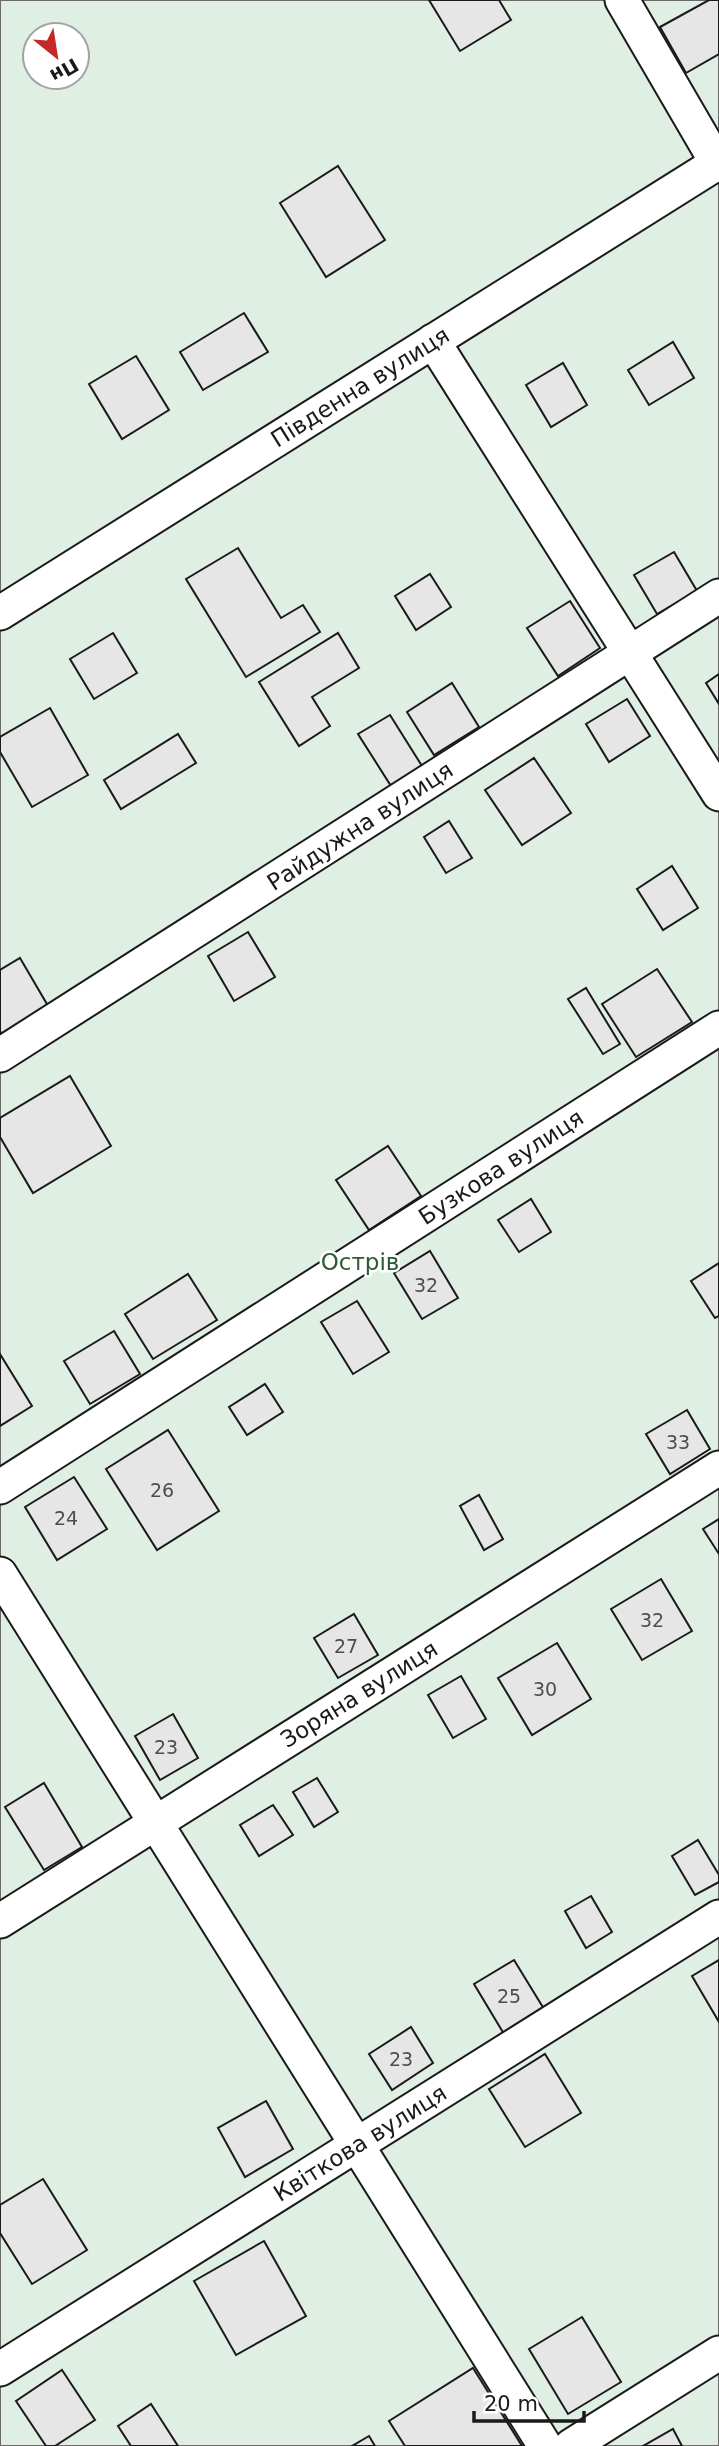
<svg xmlns="http://www.w3.org/2000/svg" width="719" height="2446" font-family="'DejaVu Sans',sans-serif">
  <style>
    .green { fill: #e0efe3; stroke: #6a6a6a; stroke-width: 2; fill-rule: evenodd }
    .building { fill: #e6e6e6; stroke: #1a1a1a; stroke-width: 2 }
    .lines { fill: none; stroke-linecap: round; stroke-linejoin: round }
    .minor-casing { stroke: #1a1a1a; stroke-width: 37 }
    .minor { stroke: #fff; stroke-width: 33 }
    .labels { text-anchor: middle; stroke-width: 5; stroke-linejoin: round; paint-order: stroke }
    .number-label { font-size: 19px; fill: #4d4d4d }
    .street-label { font-size: 23px; fill: #1a1a1a; stroke: #fff }
    .park-label { font-size: 23px; fill: #2b5a34; stroke: #fff }
  </style>
  <rect width="100%" height="100%" fill="#fff"/>
  <path class="green" d="M0,0H719V2446H0ZM35,35H77V77H35Z"/>
  <g class="building">
    <polygon points="429,0 499,0 511,20 460,51"/>
    <polygon points="709,0 719,0 719,54 686,73 660,27"/>
    <polygon points="338,166 385,240 326,277 280,203"/>
    <polygon points="244,313 268,352 203,390 180,352"/>
    <polygon points="673,342 694,378 649,405 628,370"/>
    <polygon points="136,356 169,410 122,439 89,384"/>
    <polygon points="563,363 587,405 551,427 526,385"/>
    <polygon points="238,548 281,618 303,605 320,632 246,677 186,579"/>
    <polygon points="674,552 697,591 657,614 634,575"/>
    <polygon points="430,574 451,607 416,630 395,596"/>
    <polygon points="570,601 600,648 558,676 527,628"/>
    <polygon points="113,633 137,673 94,699 70,659"/>
    <polygon points="338,633 359,668 312,697 330,726 299,746 259,682"/>
    <polygon points="719,674 719,704 706,683"/>
    <polygon points="452,683 479,727 434,755 407,712"/>
    <polygon points="627,699 650,736 609,762 586,724"/>
    <polygon points="50,708 88,775 32,807 0,752 0,737"/>
    <polygon points="390,715 422,766 391,786 358,734"/>
    <polygon points="178,734 196,763 121,809 104,780"/>
    <polygon points="534,758 571,813 522,845 485,790"/>
    <polygon points="449,821 472,858 446,873 424,837"/>
    <polygon points="672,866 698,908 663,930 637,889"/>
    <polygon points="248,932 275,977 234,1001 208,956"/>
    <polygon points="20,958 51,1011 4,1038 0,1031 0,970"/>
    <polygon points="657,969 692,1022 636,1057 602,1004"/>
    <polygon points="586,988 620,1044 603,1054 568,999"/>
    <polygon points="70,1076 111,1146 33,1193 0,1137 0,1118"/>
    <polygon points="388,1146 421,1196 369,1230 336,1180"/>
    <polygon points="531,1199 551,1232 519,1252 498,1220"/>
    <polygon points="430,1251 458,1298 422,1319 394,1273"/>
    <polygon points="719,1263 719,1316 715,1318 691,1281"/>
    <polygon points="188,1274 217,1320 153,1359 125,1314"/>
    <polygon points="357,1301 389,1352 353,1374 321,1322"/>
    <polygon points="114,1331 140,1374 90,1404 64,1361"/>
    <polygon points="0,1354 32,1406 0,1426"/>
    <polygon points="265,1384 283,1412 247,1435 229,1407"/>
    <polygon points="687,1410 710,1449 670,1474 646,1434"/>
    <polygon points="168,1430 219,1511 157,1550 106,1469"/>
    <polygon points="74,1477 107,1529 57,1560 25,1507"/>
    <polygon points="479,1495 503,1539 484,1550 460,1506"/>
    <polygon points="719,1519 719,1554 703,1529"/>
    <polygon points="661,1579 692,1631 642,1660 611,1609"/>
    <polygon points="354,1614 378,1655 338,1678 314,1638"/>
    <polygon points="557,1643 591,1699 532,1735 498,1678"/>
    <polygon points="461,1676 486,1719 453,1738 428,1695"/>
    <polygon points="173,1714 198,1758 160,1780 135,1736"/>
    <polygon points="317,1778 338,1812 314,1827 293,1792"/>
    <polygon points="44,1783 82,1847 44,1870 5,1807"/>
    <polygon points="273,1805 293,1835 259,1856 240,1825"/>
    <polygon points="698,1840 719,1875 719,1882 695,1895 672,1856"/>
    <polygon points="591,1896 612,1932 586,1948 565,1911"/>
    <polygon points="514,1960 544,2009 504,2034 474,1984"/>
    <polygon points="719,1960 719,2022 692,1976"/>
    <polygon points="411,2027 433,2063 392,2090 369,2054"/>
    <polygon points="545,2054 581,2113 525,2147 489,2089"/>
    <polygon points="266,2101 293,2149 245,2177 218,2128"/>
    <polygon points="43,2179 87,2250 32,2284 0,2233 0,2205"/>
    <polygon points="264,2241 306,2316 236,2355 194,2281"/>
    <polygon points="582,2317 621,2382 568,2414 529,2349"/>
    <polygon points="473,2368 522,2446 405,2446 389,2421"/>
    <polygon points="62,2370 95,2420 55,2446 46,2446 16,2401"/>
    <polygon points="151,2404 178,2446 131,2446 118,2426"/>
    <polygon points="673,2429 682,2446 643,2446"/>
    <polygon points="369,2436 375,2446 352,2446"/>
  </g>
  <g class="lines">
    <defs>
      <g id="minor">
        <polyline points="622,0 717,163"/>
        <polyline points="433,341 719,794"/>
        <polyline points="0,613 719,162"/>
        <polyline points="0,1055 719,596"/>
        <polyline points="0,1487 719,1028"/>
        <polyline points="0,1574 545,2446"/>
        <polyline points="0,1921 719,1468"/>
        <polyline points="0,2369 719,1917"/>
        <polyline points="571,2446 719,2353"/>
      </g>
    </defs>
    <use href="#minor" class="minor-casing"/>
    <use href="#minor" class="minor"/>
  </g>
  <g class="labels">
    <g class="number-label">
      <text x="426" y="1292">32</text>
      <text x="678" y="1449">33</text>
      <text x="162" y="1497">26</text>
      <text x="66" y="1525">24</text>
      <text x="652" y="1627">32</text>
      <text x="346" y="1653">27</text>
      <text x="545" y="1696">30</text>
      <text x="166" y="1754">23</text>
      <text x="509" y="2003">25</text>
      <text x="401" y="2066">23</text>
    </g>
    <g class="street-label">
      <text transform="translate(360 387) rotate(-32)" y="8">Південна вулиця</text>
      <text transform="translate(360 826) rotate(-33)" y="8">Райдужна вулиця</text>
      <text transform="translate(501 1167) rotate(-33)" y="8">Бузкова вулиця</text>
      <text transform="translate(359 1694) rotate(-32)" y="8">Зоряна вулиця</text>
      <text transform="translate(360 2143) rotate(-32)" y="8">Квіткова вулиця</text>
    </g>
    <g class="park-label">
      <text x="360" y="1270">Острів</text>
    </g>
  </g>
  <g transform="translate(56 56) rotate(150)"><circle r="33" fill="#ffffff" stroke="#a3a3a3" stroke-width="2"/>
  <path d="M0-5L12 26L0 18L-12 26Z" fill="#c62828"/>
  <text y="-10" font-size="19" font-weight="bold" text-anchor="middle" fill="#1a1a1a">Пн</text>
  </g>
  <path d="M474 2411v10h110v-10" fill="none" stroke="#1a1a1a" stroke-width="3.5"/>
  <text x="484" y="2411" font-size="21" fill="#1a1a1a" stroke="#ffffff" stroke-width="5" paint-order="stroke">20 m</text>
</svg>
